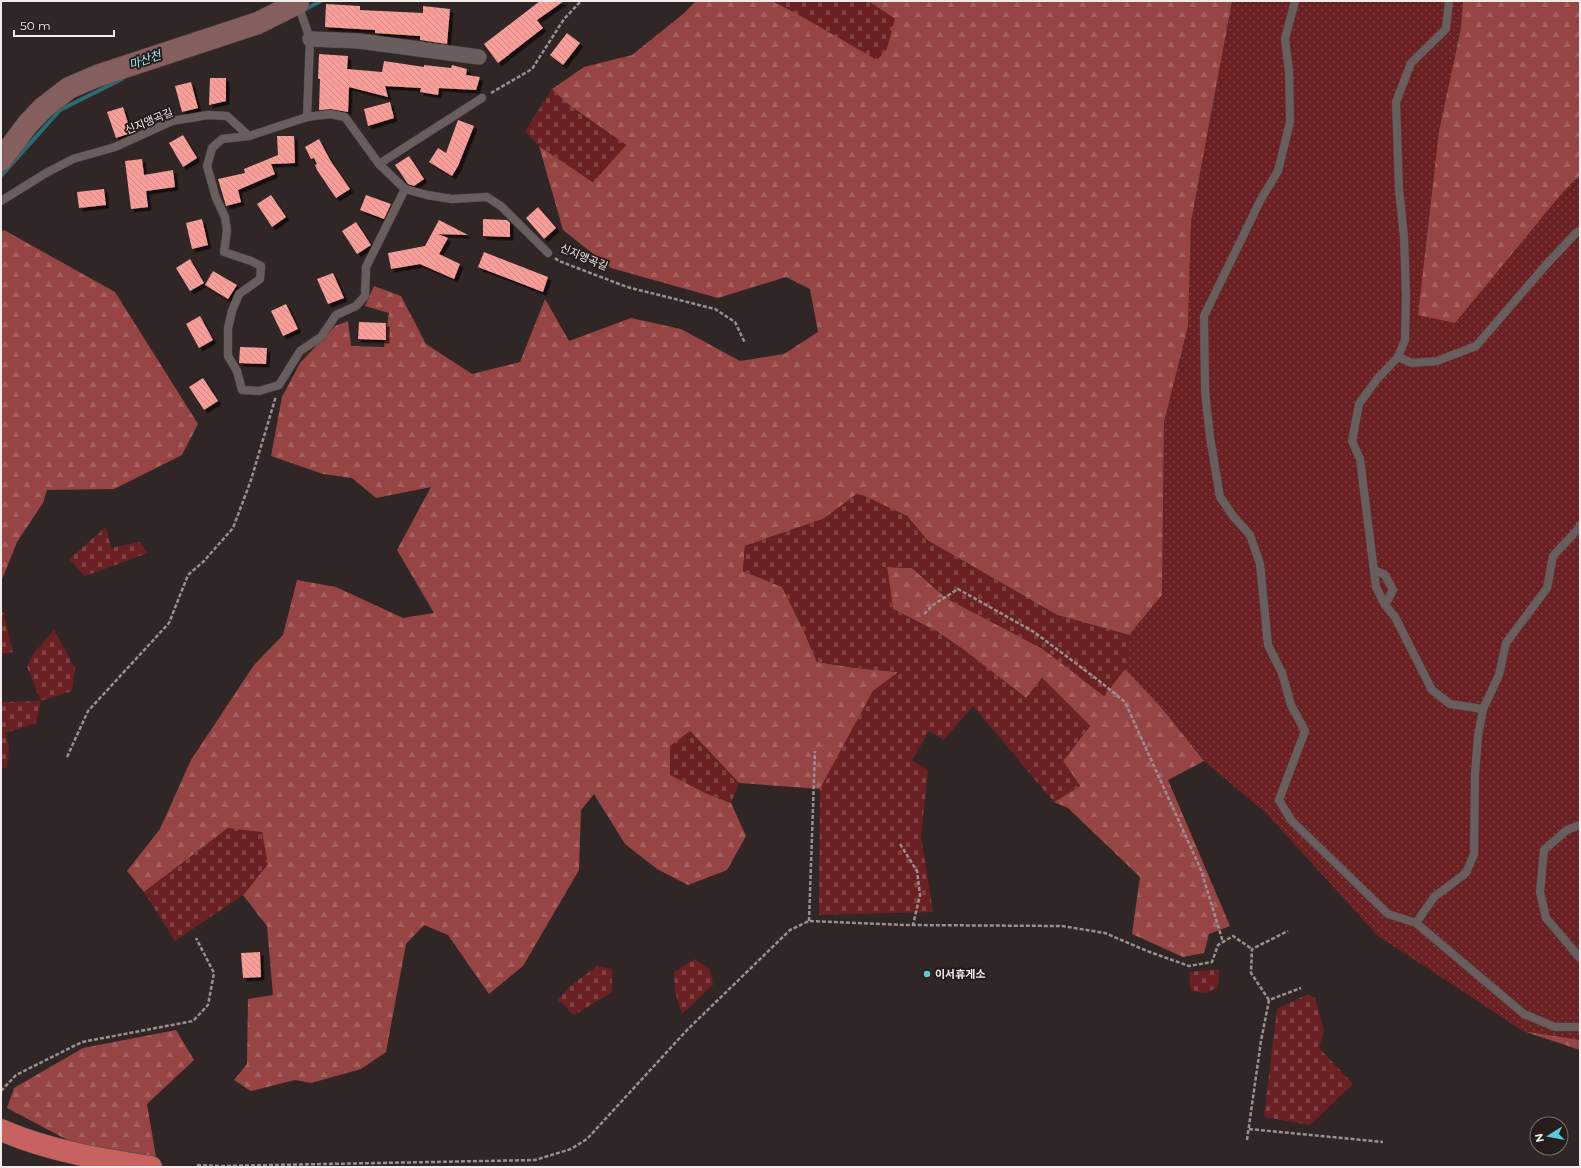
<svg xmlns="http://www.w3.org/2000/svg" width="1581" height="1168" font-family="Montserrat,'Noto Sans KR',sans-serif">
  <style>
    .grass { fill: url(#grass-dots) }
    .forest { fill: url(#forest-firs) }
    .cemetery { fill: url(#cemetery-stones) }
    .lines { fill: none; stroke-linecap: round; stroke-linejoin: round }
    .stream { stroke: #2a6b74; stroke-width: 4 }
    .building { fill: url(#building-back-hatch); filter: url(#shadow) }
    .lane-casing { stroke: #4d4443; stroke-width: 9 }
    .street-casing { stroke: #4d4443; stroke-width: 16 }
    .secondary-casing { stroke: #4d4443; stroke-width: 23 }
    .highway-casing { stroke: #4d4443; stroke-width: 23 }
    .path { stroke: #999190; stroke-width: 2.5; stroke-dasharray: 4 2; stroke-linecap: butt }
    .lane { stroke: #695e5d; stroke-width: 8 }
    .street { stroke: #695e5d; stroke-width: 15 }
    .secondary { stroke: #855f5e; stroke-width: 22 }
    .highway { stroke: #c76261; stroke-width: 22 }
    .poi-dot { fill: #53cbdb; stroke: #261c1b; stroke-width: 1.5 }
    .labels { text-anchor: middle; stroke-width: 4; stroke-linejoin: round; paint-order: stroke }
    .street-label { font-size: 11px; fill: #f3eceb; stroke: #261c1b }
    .poi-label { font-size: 11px; font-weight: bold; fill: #f3eceb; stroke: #261c1b; text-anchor: start }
    .water-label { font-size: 12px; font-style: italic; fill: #99eefb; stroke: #261c1b }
  </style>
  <defs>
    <pattern id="grass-dots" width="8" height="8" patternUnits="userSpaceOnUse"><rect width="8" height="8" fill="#6b2123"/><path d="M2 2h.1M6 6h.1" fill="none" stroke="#814143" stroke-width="1.8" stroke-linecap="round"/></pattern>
    <pattern id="forest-firs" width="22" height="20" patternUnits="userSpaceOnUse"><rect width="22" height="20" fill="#974544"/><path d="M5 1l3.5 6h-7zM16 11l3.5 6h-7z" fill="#a6605f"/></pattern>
    <pattern id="cemetery-stones" width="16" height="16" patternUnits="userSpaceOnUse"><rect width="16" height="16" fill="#6b2123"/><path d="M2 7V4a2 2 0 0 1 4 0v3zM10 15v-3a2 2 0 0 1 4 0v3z" fill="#814143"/></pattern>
    <pattern id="building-back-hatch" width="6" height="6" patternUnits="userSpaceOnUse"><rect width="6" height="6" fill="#fa9e9a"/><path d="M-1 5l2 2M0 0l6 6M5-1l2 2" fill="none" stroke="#ce8885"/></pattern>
    <filter id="shadow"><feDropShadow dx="3.5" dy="3.5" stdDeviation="0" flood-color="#0009"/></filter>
  </defs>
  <rect width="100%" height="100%" fill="#302625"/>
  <polygon class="grass" points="1232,1 1463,1 1461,28 1439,131 1418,315 1562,193 1580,175 1580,1040 1523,1031 1378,936 1266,813 1204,761 1161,707 1125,669 1129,635 1162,595 1164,422 1188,326 1191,222"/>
  <g class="forest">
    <polygon points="696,1 772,1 792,11 895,19 868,1 1232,1 1191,222 1188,326 1164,422 1162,595 1129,635 1057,615 927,540 907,516 858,494 823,519 745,546 743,571 782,587 802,627 817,662 856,668 899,672 873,691 820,789 739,783 690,731 703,792 731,803 746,836 727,870 688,885 657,869 625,844 594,794 581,810 579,870 523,966 489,994 448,935 424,925 406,944 386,1052 361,1069 311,1083 295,1080 251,1091 234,1080 247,1064 248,999 273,995 267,926 243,895 268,864 228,828 144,892 127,871 160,829 191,760 254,665 283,635 297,580 336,587 403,618 434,613 397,550 431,487 376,498 352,478 323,474 271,456 282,397 300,363 335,326 348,321 351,346 384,347 389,313 365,306 374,286 401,296 426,344 472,374 520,362 545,299 569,341 631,318 681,329 740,361 784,354 818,332 810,289 786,277 718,298 611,268 563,230 539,146 593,182 626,145 569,105 552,89 584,67 632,55 683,14"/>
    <polygon points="1463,1 1580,1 1580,175 1562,193 1455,323 1418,315 1439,131 1461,28"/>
    <polygon points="4,230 115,292 198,424 182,455 114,489 47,490 43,503 17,542 1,582 1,232"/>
    <polygon points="887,567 912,568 946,598 1043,649 1104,696 1125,669 1161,707 1204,761 1168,780 1230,926 1209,934 1204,953 1183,957 1132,934 1140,877 1068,808 1054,802 1080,786 1063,761 1090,726 1042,678 1026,698 964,650 938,632 893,609"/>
    <polygon points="176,1030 194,1060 147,1104 156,1157 96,1155 7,1108 14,1088 83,1048"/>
    <polygon points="1523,1031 1580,1040 1580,1050"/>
  </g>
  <g class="cemetery">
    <polygon points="772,1 868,1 895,19 887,49 877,60 792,11"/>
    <polygon points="552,89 569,105 626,145 593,182 539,146 525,131"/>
    <polygon points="858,493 907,516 927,540 1057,615 1129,635 1125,669 1104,696 1043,649 946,598 912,568 887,567 893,609 938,632 964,650 1026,698 1042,678 1090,726 1063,761 1080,786 1054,802 973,706 944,740 929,731 912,760 928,770 921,836 933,912 819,915 820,789 873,691 898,672 856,668 817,662 802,627 782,587 743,571 745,546 823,519"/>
    <polygon points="106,527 111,548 140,542 148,553 85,576 69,559"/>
    <polygon points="1,612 3,612 13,652 1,654"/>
    <polygon points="54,630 75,668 72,691 41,701 36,723 5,733 9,748 7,768 1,768 1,702 41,701 27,667 34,653"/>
    <polygon points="690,731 739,783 731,803 703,792 670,775 670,746"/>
    <polygon points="228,828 262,832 268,864 243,895 175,941 144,892"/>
    <polygon points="695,959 710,969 713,985 682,1014 675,991 674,972"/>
    <polygon points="597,966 612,969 612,992 574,1015 558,1000 569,987"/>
    <polygon points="1219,969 1218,987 1206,993 1191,991 1189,972"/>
    <polygon points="1308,994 1315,998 1324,1030 1319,1048 1353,1084 1310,1125 1264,1117 1277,1009"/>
  </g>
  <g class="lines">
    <g class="stream">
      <polyline points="304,10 321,1"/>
      <polyline points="1,176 60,110 122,79"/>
    </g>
  </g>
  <g class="building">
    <polygon points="540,1 564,1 537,20 543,28 498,63 484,44"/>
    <polygon points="326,4 360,6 360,10 423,13 423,6 450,9 447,44 420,40 420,36 375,33 375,30 325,27"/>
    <polygon points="567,33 580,43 563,65 550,55"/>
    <polygon points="319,54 348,56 347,69 382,72 384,61 424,67 424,65 451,68 452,65 467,69 466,75 480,77 476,90 439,88 438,95 420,92 421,88 385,86 388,97 349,87 348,112 331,109 319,110 320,79 318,79"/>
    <polygon points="210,78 226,78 226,101 209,105"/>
    <polygon points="191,82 198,108 182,112 175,86"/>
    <polygon points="390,102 394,118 368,126 364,109"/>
    <polygon points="123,107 131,133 116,138 107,112"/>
    <polygon points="458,120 474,126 458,166 452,176 429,162 438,148 446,153"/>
    <polygon points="183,135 197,158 183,167 169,143"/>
    <polygon points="277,136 294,136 295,163 271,164 275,174 238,190 241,202 226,206 218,179 245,173 244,169 278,155"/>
    <polygon points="319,139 330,160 350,189 336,198 317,170 315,165 317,164 314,158 311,159 305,147"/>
    <polygon points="409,156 424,179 414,186 408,184 395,165"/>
    <polygon points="142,159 144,175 173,170 175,187 146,191 148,207 131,209 125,161"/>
    <polygon points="104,189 106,205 79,208 77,192"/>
    <polygon points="271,195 286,217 272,227 257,204"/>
    <polygon points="366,195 391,204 384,219 360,210"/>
    <polygon points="538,207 556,228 544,239 526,218"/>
    <polygon points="202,219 208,245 192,249 186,223"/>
    <polygon points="483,219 507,220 510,223 510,237 483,236"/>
    <polygon points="439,220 468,235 438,234 448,238 439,254 460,264 454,279 420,264 391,269 388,253 425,246"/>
    <polygon points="356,222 371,245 357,254 342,231"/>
    <polygon points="484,252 548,277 543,292 478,267"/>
    <polygon points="190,259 204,283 190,291 176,268"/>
    <polygon points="213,271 237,285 228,299 205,285"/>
    <polygon points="333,273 344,298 328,304 317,279"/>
    <polygon points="286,304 298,329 283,336 271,311"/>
    <polygon points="200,316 213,340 199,348 186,324"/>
    <polygon points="359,322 386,323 386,340 358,339"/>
    <polygon points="240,347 267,348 266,364 239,363"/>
    <polygon points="203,378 218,401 204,410 189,387"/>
    <polygon points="260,952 261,977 243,978 241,953"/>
  </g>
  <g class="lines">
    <defs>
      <g id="lane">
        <polyline points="1295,1 1285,39 1289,71 1290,122 1278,171 1261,199 1204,316 1205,391 1210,437 1220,497 1233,516 1250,535 1260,564 1268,645 1282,673 1291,705 1305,731 1279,800 1291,820 1388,914 1416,923 1524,1014 1555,1027 1580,1027"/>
        <polyline points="1449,1 1446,29 1411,63 1396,102 1399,189 1404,237 1406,296 1405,340 1398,357 1377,379 1359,404 1352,441 1360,459 1376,587 1385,605 1395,617 1432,690 1450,704 1483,709"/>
        <polyline points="298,4 310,39 307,117"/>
        <polyline points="249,136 222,139 212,148 207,166 216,198 225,217 227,231 224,252 251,261 261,266 260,279 239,294 232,311 228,328 228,356 237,371 242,390 259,391 279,385 300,351 321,337 336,315 356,306 365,296 366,267 405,189"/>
        <polyline points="379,164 482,98"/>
        <polyline points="1,201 46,173 73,159 115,147 172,121 208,115 227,116 249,136 307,117 330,114 345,117 379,164 405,189 427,195 452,199 487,197 501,206 548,253"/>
        <polyline points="1398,357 1412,363 1437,361 1476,346 1545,266 1575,234 1580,231"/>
        <polyline points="1374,570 1385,575 1393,590 1385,605"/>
        <polyline points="1580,825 1567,830 1544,850 1540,892 1546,918 1580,958"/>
        <polyline points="1416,923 1434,897 1466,873 1474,854 1475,774 1478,736 1483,709 1499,675 1506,643 1547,588 1553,556 1579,528 1580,525"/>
      </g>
      <polyline id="street" points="310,39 359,41 479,57"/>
      <polyline id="secondary" points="1,160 27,125 43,108 69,88 97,76 258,23 298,3"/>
      <path id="highway" d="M1,1130C49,1151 100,1159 151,1167"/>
    </defs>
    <use href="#lane" class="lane-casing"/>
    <use href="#street" class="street-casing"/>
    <use href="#secondary" class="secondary-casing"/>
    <use href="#highway" class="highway-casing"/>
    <g class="path">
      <polyline points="491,93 532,69 564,19 581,1"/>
      <polyline points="555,258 559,261 627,287 715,309 735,322 745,343"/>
      <polyline points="924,614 933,605 958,589 1034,632 1098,680 1125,702 1201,870 1223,942"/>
      <polyline points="67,757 88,711 169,623 188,575 204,561 233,528 251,480 276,396"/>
      <polyline points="900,844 917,871 920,895 913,925"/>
      <polyline points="809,921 815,751"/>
      <polyline points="1269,1000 1251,973 1252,949 1288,931"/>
      <polyline points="1,1091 16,1075 82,1042 193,1021 208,1005 214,973 196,938"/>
      <polyline points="1249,1129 1383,1142"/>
      <polyline points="1247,1140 1261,1041 1269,1000 1301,988"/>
      <polyline points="197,1165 222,1166 535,1160 571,1149 587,1139 687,1030 790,930 809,921 906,925 1062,926 1105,933 1147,951 1189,966 1212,962 1218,945 1233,936 1252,949"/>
    </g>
    <use href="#lane" class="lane"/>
    <use href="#street" class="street"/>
    <use href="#secondary" class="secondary"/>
    <use href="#highway" class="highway"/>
  </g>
  <circle class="poi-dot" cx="927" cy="974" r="4"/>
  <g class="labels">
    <g class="street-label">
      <text transform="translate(149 121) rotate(-22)" y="4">신지앵곡길</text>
      <text transform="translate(584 257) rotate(23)" y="4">신지앵곡길</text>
    </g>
    <g class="poi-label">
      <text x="935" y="978">이서휴게소</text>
    </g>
    <g class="water-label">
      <text transform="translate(145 60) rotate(-19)" y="4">마산천</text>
    </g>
  </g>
  <rect width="1581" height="1168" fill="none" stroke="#f3eceb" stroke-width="4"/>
  <g transform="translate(1549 1136) rotate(259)"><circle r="19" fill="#261c1b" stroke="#786f6e"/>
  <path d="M0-3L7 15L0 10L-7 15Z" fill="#53cbdb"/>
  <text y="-6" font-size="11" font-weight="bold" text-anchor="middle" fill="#f3eceb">N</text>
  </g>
  <path d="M14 30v6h100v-6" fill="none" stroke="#f3eceb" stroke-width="2"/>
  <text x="20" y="30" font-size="12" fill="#f3eceb" stroke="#261c1b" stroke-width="3" paint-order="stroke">50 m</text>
</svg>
